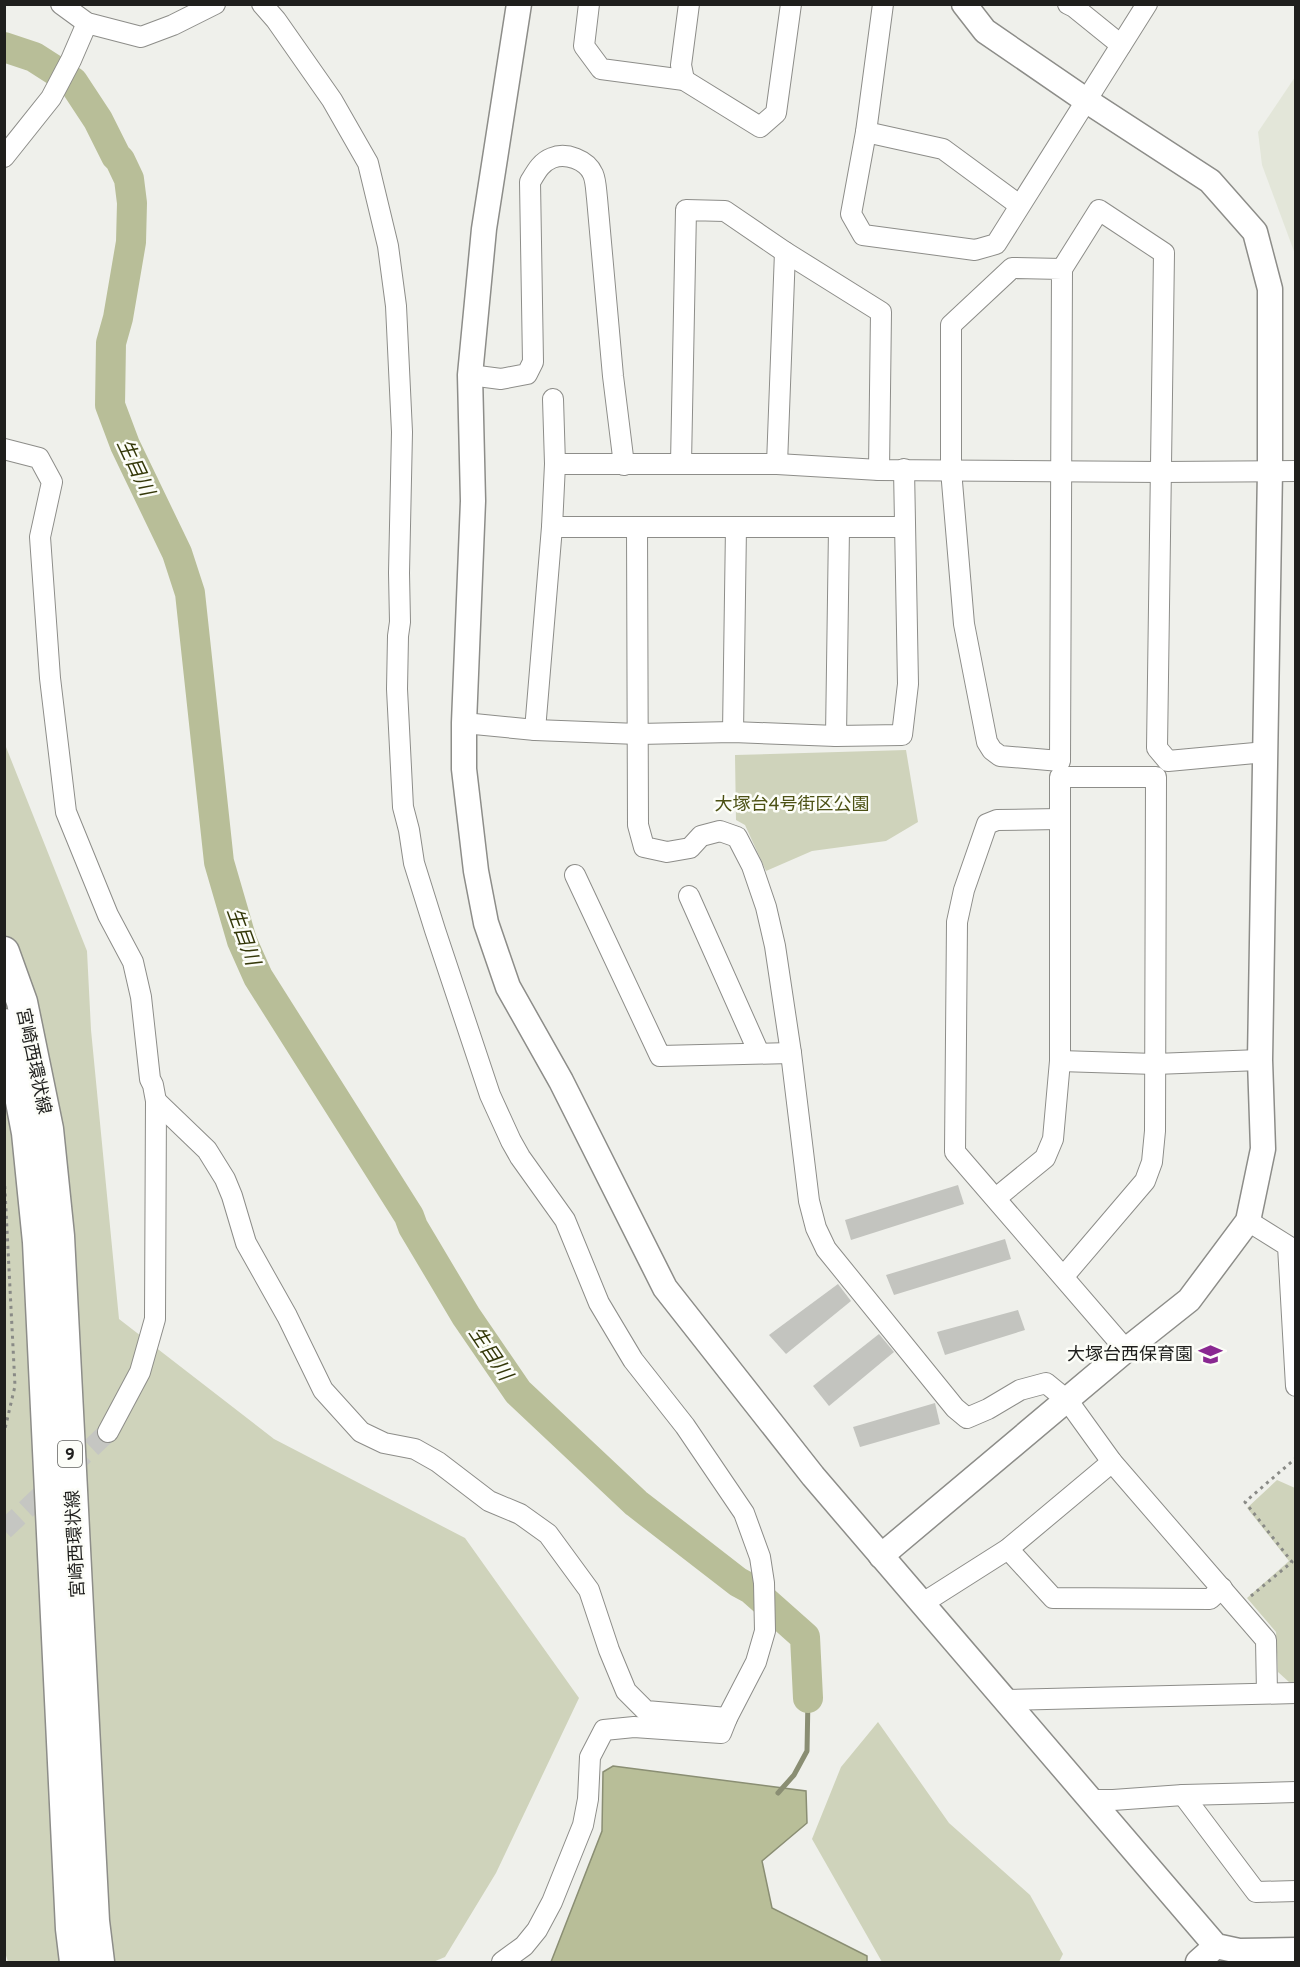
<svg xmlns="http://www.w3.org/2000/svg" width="1300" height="1967" font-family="Overpass,'Noto Sans JP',sans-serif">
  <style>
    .built { fill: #e3e6d9 }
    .green { fill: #cfd3bb }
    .water { fill: #b8be98; stroke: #8a8e73; stroke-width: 1.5 }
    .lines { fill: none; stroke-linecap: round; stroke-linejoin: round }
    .stream { stroke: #8a8e73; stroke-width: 5 }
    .river { stroke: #b8be98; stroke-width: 30 }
    .building { fill: #c3c4bf }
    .minor-tunnel { stroke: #c5c6c2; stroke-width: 20; stroke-dasharray: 20 10; stroke-linecap: butt }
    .minor-casing { stroke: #8d8d89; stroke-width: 22 }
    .tertiary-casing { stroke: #8d8d89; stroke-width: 27 }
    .primary-casing { stroke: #8d8d89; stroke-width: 33 }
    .path { stroke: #898a86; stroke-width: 3; stroke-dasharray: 3 4.5; stroke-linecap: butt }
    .minor { stroke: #fff; stroke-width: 20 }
    .tertiary { stroke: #fff; stroke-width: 24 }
    .primary { stroke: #fff; stroke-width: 30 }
    .labels { text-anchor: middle; stroke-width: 5; stroke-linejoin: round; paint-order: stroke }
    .shield { fill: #fcfdf8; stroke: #61625f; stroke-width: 1.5 }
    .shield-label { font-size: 16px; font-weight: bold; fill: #1f1f1d }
    .park-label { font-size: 18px; fill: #4c5114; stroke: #fcfdf8 }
    .street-label { font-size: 18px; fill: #1f1f1d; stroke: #fcfdf8 }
    .poi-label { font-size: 18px; fill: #1f1f1d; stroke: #fcfdf8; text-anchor: end }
    .water-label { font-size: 20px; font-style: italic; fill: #343809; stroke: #fcfdf8 }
  </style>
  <rect width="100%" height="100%" fill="#eff0eb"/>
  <polygon class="built" points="1295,77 1295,254 1262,165 1258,132"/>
  <g class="green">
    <polygon points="4,742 87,951 91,1030 119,1319 274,1439 465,1538 579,1698 496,1873 445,1957 433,1962 8,1962 4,1949"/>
    <polygon points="906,750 918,822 886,841 812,851 766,871 745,825 736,820 735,755"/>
    <polygon points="1277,1480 1295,1488 1295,1682 1289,1682 1278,1672 1276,1632 1247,1598 1289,1561 1247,1508"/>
    <polygon points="878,1722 949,1823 1030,1895 1063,1954 1059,1962 882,1962 812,1839 841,1767"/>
  </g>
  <polygon class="water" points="613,1766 806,1791 807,1823 762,1861 772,1908 867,1956 867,1962 551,1962 602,1831 603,1772"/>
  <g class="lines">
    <polyline class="stream" points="778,1793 794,1775 807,1751 808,1698"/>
    <polyline class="river" points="4,47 34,57 73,82 98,120 116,156 120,160 129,179 132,203 131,242 118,318 111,343 110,405 125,445 177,553 190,593 219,862 242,941 258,977 409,1216 413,1227 466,1316 518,1392 636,1503 738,1582 751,1589 805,1637 808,1698"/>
  </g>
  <g class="building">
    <polygon points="958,1185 964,1204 851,1240 845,1220"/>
    <polygon points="1005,1239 1011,1259 894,1295 886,1275"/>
    <polygon points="838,1284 851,1301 786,1354 769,1335"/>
    <polygon points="1018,1310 1025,1330 945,1355 937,1332"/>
    <polygon points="879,1334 894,1352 829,1406 813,1386"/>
    <polygon points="935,1403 940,1424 860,1447 853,1427"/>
  </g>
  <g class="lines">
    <polyline class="minor-tunnel" points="4,1530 108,1432"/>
    <defs>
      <g id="minor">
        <polyline points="61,4 87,23 141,37 173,25 215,4"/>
        <polyline points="262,4 276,20 332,100 368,163 388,246 396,306 402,432 399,573 400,622 398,636 397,689 403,807 409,830 414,863 435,930 490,1095 511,1141 520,1157 565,1220 599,1303 633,1360 685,1426 744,1513 760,1557 764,1583 765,1631 756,1662 727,1718 721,1733 634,1727 604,1730 590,1757 588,1799 583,1825 552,1902 537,1930 524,1946 502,1962"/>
        <polyline points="589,4 584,46 601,69 684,80 760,127 776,113 791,4"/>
        <polyline points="883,4 866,132 851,214 863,235 975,250 996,244 1147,4"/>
        <polyline points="1068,4 1074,7 1121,45"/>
        <polyline points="684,80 681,65 689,4"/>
        <polyline points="866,132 943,149 1019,205"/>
        <polyline points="4,157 51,98 71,60 87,23"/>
        <polyline points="1062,269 1012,268 951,325 951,470 964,624 987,742 992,750 1000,756 1060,761 1062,269 1099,210 1164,253 1157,748 1168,761 1266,752"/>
        <path d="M470,375L501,379L527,374L533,362L530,182C536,172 541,162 552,158C566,152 587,160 593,174C596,181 596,190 597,198L613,376L624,465"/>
        <polyline points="553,399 555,464"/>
        <polyline points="4,449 39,458 52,482 40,537 50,678 66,812 108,915 133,962 141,997 150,1079 153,1085 156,1101 155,1319 140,1372 108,1432"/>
        <polyline points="681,463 686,210 725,211 785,252 881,312 879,470"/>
        <polyline points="777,464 785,252"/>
        <polyline points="552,527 905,527"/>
        <polyline points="637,527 638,825 644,847 667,852 690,848 701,836 720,831 737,837 752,866 766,907 775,946 791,1053 809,1201 816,1228 826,1249 955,1408 967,1418 988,1409 1020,1390 1046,1383 1068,1401 1112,1462 1266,1640 1267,1693"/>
        <polyline points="464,723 535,730 638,734 733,732 836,736 902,735 908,684 904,469"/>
        <polyline points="535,730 552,527 555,464 777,464 879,470 1162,472 1296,471"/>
        <polyline points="733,732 736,527"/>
        <polyline points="836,736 839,528"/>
        <polyline points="1059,819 997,820 987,824 964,890 957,922 955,1152 1126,1350"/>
        <polyline points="575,875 660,1056 791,1053"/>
        <polyline points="689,896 759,1053"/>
        <polyline points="1060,1061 1155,1064 1260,1060"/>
        <polyline points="156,1101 207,1150 225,1179 232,1196 246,1243 287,1316 323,1390 361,1432 384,1443 415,1449 438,1462 489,1501 520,1514 548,1534 589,1590 609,1650 626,1691 646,1711 727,1718"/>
        <polyline points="996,1198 1045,1158 1053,1139 1060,1061 1060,777 1156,777 1155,1131 1152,1162 1145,1181 1064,1276"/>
        <polyline points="1248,1221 1288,1246 1296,1386"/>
        <polyline points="1008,1549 1053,1598 1210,1599 1222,1588"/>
        <polyline points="923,1603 1008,1549 1112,1462"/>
        <polyline points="1005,1700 1296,1693"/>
        <polyline points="1183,1795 1256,1892 1296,1891"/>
        <polyline points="1092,1800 1113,1800 1183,1795 1296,1792"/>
      </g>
      <g id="tertiary">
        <polyline points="519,4 484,229 470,375 473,501 464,723 464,769 476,871 486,923 508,987 561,1081 665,1288 813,1476 1216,1946 1239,1951 1296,1950"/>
        <polyline points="881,1556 1126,1350 1189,1300 1248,1221 1263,1149 1260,1060 1270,470 1270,289 1255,232 1210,181 1087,101 985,31 964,4"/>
        <polyline points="1198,1962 1216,1946"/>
      </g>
      <g id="primary">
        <polyline points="4,952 22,1002 48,1129 59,1236 94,1921 99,1962"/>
        <polyline points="4,1024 14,1065 27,1133 38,1242 71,1929 75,1962"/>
      </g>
    </defs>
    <use href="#minor" class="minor-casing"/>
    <use href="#tertiary" class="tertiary-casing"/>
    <use href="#primary" class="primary-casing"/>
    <g class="path">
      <polyline points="4,1171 15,1386 4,1433"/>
      <polyline points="1251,1596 1292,1562 1245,1502 1296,1458"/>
    </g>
    <use href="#minor" class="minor"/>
    <use href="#tertiary" class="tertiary"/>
    <use href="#primary" class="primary"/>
  </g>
  <defs>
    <symbol id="school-bare" viewBox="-9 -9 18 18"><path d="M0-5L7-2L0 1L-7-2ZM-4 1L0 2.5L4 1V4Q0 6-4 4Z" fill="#892891" stroke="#fcfdf8" stroke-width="2.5" paint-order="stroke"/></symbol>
  </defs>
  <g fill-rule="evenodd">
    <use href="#school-bare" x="1194" y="1338" width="33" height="33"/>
  </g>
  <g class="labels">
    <rect class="shield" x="58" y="1441" width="24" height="26" rx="4.5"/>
    <g class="shield-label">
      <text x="70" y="1460">9</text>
    </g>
    <g class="park-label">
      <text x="792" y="810">大塚台4号街区公園</text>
    </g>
    <g class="street-label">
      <text transform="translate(34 1061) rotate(78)" y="6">宮崎西環状線</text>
      <text transform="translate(75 1544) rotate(-93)" y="6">宮崎西環状線</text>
    </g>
    <g class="poi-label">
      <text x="1193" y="1360">大塚台西保育園</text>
    </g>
    <g class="water-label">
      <text transform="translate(136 467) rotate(65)" y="7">生目川</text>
      <text transform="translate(244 936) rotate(70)" y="7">生目川</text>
      <text transform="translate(491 1353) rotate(56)" y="7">生目川</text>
    </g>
  </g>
  <rect width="1300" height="1967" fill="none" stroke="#1f1f1d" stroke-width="12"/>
</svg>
